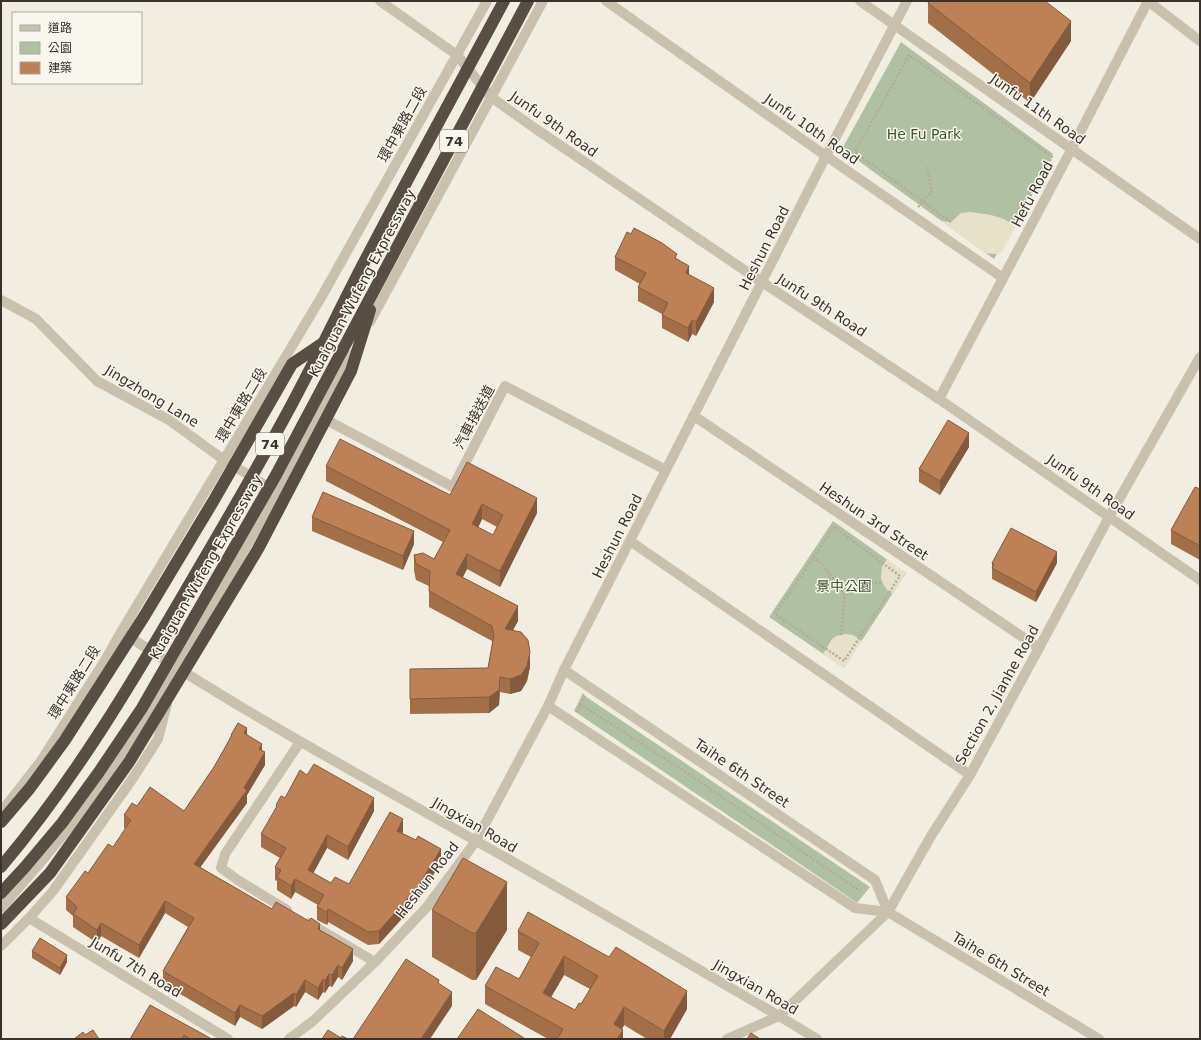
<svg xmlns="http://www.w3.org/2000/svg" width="1201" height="1040" font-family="'DejaVu Sans','Noto Sans TC',sans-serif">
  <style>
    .green { fill: #b0c0a2 }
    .plaza { fill: #e8e1ca }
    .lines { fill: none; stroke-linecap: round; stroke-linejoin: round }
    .path { stroke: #b5aa98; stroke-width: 2.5; stroke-dasharray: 2 2; stroke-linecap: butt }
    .minor { stroke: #c9c0ae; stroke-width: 10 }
    .highway-bridge { stroke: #594e43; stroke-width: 12 }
    .wall { fill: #a36f49; fill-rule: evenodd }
    .shaded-wall { fill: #845a3c }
    .building { fill: #bd8155; stroke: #845a3c; fill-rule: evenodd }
    .labels { text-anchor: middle; stroke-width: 3; stroke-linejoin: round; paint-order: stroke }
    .shield { fill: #f9f6ee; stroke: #736d66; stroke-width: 1 }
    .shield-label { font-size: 13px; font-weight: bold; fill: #39322c }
    .street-label { font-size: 14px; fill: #39322c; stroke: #f9f6ee }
    .park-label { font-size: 14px; fill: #415531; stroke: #f9f6ee }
  </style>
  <rect width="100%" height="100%" fill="#f2ede1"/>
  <g class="green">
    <polygon points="901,42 1053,154 994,259 842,149"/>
    <polygon points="833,521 906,573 844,668 769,617"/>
    <polygon points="583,693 585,696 870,887 857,903 853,900 574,711"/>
  </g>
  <g class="plaza">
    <polygon points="970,212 991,215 1004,219 1016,226 1003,250 1000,253 996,254 985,253 941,221 951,222 961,213"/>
    <polygon points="887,559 906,573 892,594 887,590 882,582 881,577 882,567"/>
    <polygon points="845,634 853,635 862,641 844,668 823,654 832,639 836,636"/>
  </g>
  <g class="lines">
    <g class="path">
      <polyline points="918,207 932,192 927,167"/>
      <polyline points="951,222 855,152 909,55 1052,157 1014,225"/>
      <polygon points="834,527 900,576 844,661 775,614"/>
      <path d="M813,557L823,565L845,596C857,587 868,584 882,582"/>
      <polyline points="841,635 845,596"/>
      <polyline points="580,704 684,771 860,891"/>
      <polyline points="577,712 585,696"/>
    </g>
    <g class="minor">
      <polyline points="380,1 457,55 491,97 536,129 762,282 939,399 1200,580"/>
      <polyline points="606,1 826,156 1003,278"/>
      <polyline points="860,1 1200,239"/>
      <polyline points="1148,1 1200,41"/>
      <polyline points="1,300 36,319 97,381 169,420 224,460 275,491"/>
      <polyline points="370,322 543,1"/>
      <polyline points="939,399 1071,150 1148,1"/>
      <polyline points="319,416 453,487 505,386 666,470"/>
      <polyline points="694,416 1039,648"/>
      <polyline points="630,541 970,775"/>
      <path d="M125,634C233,706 349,769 462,833C569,893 674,955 779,1016L817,1039"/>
      <polyline points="564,670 875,880 888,912"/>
      <polyline points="548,706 855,908 888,912 1099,1039"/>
      <polyline points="1,812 41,761 104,662 121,632 322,296 487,1"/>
      <polyline points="1,908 40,863 84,809 173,675 277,492 353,354"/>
      <polyline points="287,910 238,880 221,868 225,854 300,742"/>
      <polyline points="29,918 228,1039"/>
      <polyline points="309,923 375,962"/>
      <polyline points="1,946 29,918 53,891 131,781 158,739 167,704"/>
      <polyline points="289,1039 313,1021 375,962 426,908 476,841 548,706 564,670 826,156 907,1"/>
      <polyline points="727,1039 779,1016 888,912 931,836 970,775 1039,648 1109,517 1200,357"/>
    </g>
    <g class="highway-bridge">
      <polyline points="1,822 30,788 65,740 145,615 214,500 292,364 323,343"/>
      <path d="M1,867C76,778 135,678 193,578C227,520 261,462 293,402C316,359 337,315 359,272C406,181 456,91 504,1"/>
      <polyline points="1,893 25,867 62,823 99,772 142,708 276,475 528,1"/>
      <polyline points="1,924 50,873 129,762 258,549 351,371 370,310"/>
    </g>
  </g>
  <g class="wall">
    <polygon points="928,3 1071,41 1030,103 928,23"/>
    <polygon points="631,234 677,259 689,275 714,302 696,336 692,334 688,342 662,328 662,314 638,301 638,287 640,284 615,270 615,257"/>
    <polygon points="969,447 940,495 919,482 919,469"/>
    <path d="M326,466L450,495L537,513L500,587L467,569L463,577L518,621L513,630L530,667L527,681L521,691L510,694L500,692L499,705L489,713L410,714V669L488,668L492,644V641L429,607V586L416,580L414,571V555L434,559L443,542L326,481ZM482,519L497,527L493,535L478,528Z"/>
    <polygon points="1200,489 1200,560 1171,544 1171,530"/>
    <polygon points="312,517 414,544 403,570 312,531"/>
    <polygon points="992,563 1057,563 1036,602 992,579"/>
    <polygon points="231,735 247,735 262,751 265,765 247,795 247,803 200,867 272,909 320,930 353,961 342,980 338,977 332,987 329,986 325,993 323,992 318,1000 305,992 296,1007 294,1006 262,1029 240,1017 235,1026 163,984 163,971 188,927 165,913 139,958 101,936 97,943 73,927 73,916 66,910 66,897 88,873 113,847 126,829 124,828 124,815 137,806 184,811 214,767 231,738"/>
    <polygon points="285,798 374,811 348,860 327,848 313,873 331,883 349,884 403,832 402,834 441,862 417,902 379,944 368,945 328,922 327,925 317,920 317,907 318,905 295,892 291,899 277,890 277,881 275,880 275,867 280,858 261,847 261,834 276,809 276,805"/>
    <polygon points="432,910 507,930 476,980 472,980 432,957"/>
    <path d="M518,931L687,1009L670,1039H647L624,1025L622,1029L623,1039H548L485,1004V986L519,979L531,957L518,950ZM564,975L590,989L581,1004L575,1010L551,997Z"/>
    <polygon points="32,951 67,962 60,975 32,958"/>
    <polygon points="150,1005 210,1039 130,1039"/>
  </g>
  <g class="shaded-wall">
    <polygon points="1071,21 1071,41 1030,103 1030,83"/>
    <polygon points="689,266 689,280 686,273"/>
    <polygon points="714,288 714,302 696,336 696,322"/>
    <polygon points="692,320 692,334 688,342 688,328"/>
    <polygon points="969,433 969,447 940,495 940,481"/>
    <polygon points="537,498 537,513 500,587 500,571"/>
    <polygon points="482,504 482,519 472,540 472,524"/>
    <polygon points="414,531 414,544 403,570 403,556"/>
    <polygon points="1057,552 1057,563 1036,602 1036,592"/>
    <polygon points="467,554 467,569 456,589 456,574"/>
    <polygon points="518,606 518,621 505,644 505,629"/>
    <polygon points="530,652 530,667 527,681 521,691 510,694 510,679"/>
    <polygon points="500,677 499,705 489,713 489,697"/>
    <polygon points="247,728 247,740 244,733"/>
    <polygon points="262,744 262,756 259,749"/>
    <polygon points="265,752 265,765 247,795 247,803 194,876 194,864 244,788"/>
    <polygon points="374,798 374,811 348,860 348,847"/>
    <polygon points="403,819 403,832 397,844 397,831"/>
    <polygon points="327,835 327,848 308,883 308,870"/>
    <polygon points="441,849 441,862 417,902 379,944 379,931"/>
    <polygon points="295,879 295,892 291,899 291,886"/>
    <polygon points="507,882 507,930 476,980 476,933"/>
    <polygon points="165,901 165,913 139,958 139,945"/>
    <polygon points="328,909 328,922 327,925 327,912"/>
    <polygon points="101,923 101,936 97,943 97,930"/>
    <polygon points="320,924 320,937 318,929"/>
    <polygon points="353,949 353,961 342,980 342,968"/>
    <polygon points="67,955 67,962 60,975 60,968"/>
    <polygon points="564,956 564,975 543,1011 543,993"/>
    <polygon points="338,965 338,977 332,987 332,975"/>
    <polygon points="329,974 329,986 325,993 325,981"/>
    <polygon points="323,979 323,992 318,1000 318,988"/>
    <polygon points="305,980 305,992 296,1007 296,995"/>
    <polygon points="687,991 687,1009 670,1039 664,1039 664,1031"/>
    <polygon points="452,992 452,1006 430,1039 421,1039"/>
    <polygon points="294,993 294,1006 262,1029 262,1016"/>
    <polygon points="240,1005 240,1017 235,1026 235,1013"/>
    <polygon points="624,1007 624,1025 616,1039 614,1024"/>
    <polygon points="623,1030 623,1039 617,1039"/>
  </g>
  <g class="building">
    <polygon points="929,1 1045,1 1071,21 1030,83 928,3"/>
    <polygon points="634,228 662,243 677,254 675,258 689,266 686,273 714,288 696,322 692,320 688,328 662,315 668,303 638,287 646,273 615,257 627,232 631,234"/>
    <polygon points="948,420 969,433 940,481 919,469"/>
    <path d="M340,439L450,495L467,462L537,498L500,571L467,554L456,574L518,606L505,629L521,632L528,640L530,652L527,666L521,675L510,679L500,677L499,690L489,697L410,699V669L488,668L494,635L492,626L429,591L430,571L416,564L414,555L423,553L434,559L450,530L326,466ZM482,504L503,515L493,535L472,524Z"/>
    <polygon points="1195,487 1200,489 1200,546 1171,530"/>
    <polygon points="323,492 414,531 403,556 312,517"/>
    <polygon points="1011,528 1057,552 1036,592 992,568 994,564 992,563"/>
    <polygon points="238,723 247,728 244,733 262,744 259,749 265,752 244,788 247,790 194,864 272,909 276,902 309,921 311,918 320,924 318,929 353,949 342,968 338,965 332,975 329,974 325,981 323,979 318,988 305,980 296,995 294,993 262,1016 240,1005 235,1013 163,971 194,918 165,901 139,945 101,923 97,930 73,914 77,907 66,897 85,871 88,873 108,844 113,847 131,820 124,815 132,803 137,806 150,787 184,811 214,767 232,735 231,735"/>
    <polygon points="314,764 374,798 348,847 327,835 308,870 331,883 335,877 349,884 390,812 403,819 397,831 416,840 418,836 441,849 417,888 379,931 368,932 328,909 327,912 317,907 324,895 295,879 291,886 277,877 281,870 275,867 286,848 261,834 277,806 276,805 281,796 285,798 300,770 307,775"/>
    <polygon points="463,858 507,882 476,933 472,933 432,910"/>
    <path d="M528,912L609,957L616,947L687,991L664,1031L624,1007L614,1024L623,1030L617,1039H557L563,1029L485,986L496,967L519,979L539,943L518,931ZM564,956L598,976L581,1004L579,1003L575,1010L543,993Z"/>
    <polygon points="40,938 67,955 60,968 32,951"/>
    <polygon points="406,959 439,980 438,983 452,992 421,1039 353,1039"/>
    <polygon points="150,1005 210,1038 209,1039 190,1039 184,1035 182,1039 130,1039"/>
    <polygon points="478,1009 524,1038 523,1039 457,1039"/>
    <polygon points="93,1030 99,1039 74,1039 83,1032 85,1035"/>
    <polygon points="328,1030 341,1038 342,1036 348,1039 322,1039"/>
    <polygon points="751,1033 760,1039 747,1039"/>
  </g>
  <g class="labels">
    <g class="shield">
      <rect x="440" y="130" width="28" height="22" rx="3"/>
      <rect x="256" y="433" width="28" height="22" rx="3"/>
    </g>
    <g class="shield-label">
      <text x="454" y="146">74</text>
      <text x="270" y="449">74</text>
    </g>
    <g class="street-label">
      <text transform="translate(1038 109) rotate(35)" y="5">Junfu 11th Road</text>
      <text transform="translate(402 124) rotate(-61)" y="5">環中東路二段</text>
      <text transform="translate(554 124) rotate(35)" y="5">Junfu 9th Road</text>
      <text transform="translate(812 129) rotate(35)" y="5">Junfu 10th Road</text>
      <text transform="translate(1032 194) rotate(-62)" y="5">Hefu Road</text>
      <text transform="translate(764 248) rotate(-63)" y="5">Heshun Road</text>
      <text transform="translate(362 283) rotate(-62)" y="5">Kuaiguan-Wufeng Expressway</text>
      <text transform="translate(822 305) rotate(33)" y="5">Junfu 9th Road</text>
      <text transform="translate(152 396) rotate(31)" y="5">Jingzhong Lane</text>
      <text transform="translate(241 405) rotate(-59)" y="5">環中東路二段</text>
      <text transform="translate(474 417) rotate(-62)" y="5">汽車接送道</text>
      <text transform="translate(1091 487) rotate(35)" y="5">Junfu 9th Road</text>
      <text transform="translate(874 521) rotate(34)" y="5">Heshun 3rd Street</text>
      <text transform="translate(617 536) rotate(-63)" y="5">Heshun Road</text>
      <text transform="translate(206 567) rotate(-60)" y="5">Kuaiguan-Wufeng Expressway</text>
      <text transform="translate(74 682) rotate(-58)" y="5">環中東路二段</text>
      <text transform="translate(997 695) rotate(-61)" y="5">Section 2, Jianhe Road</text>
      <text transform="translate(742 773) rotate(34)" y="5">Taihe 6th Street</text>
      <text transform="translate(475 825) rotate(30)" y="5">Jingxian Road</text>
      <text transform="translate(427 880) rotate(-52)" y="5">Heshun Road</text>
      <text transform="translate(1001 964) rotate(31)" y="5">Taihe 6th Street</text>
      <text transform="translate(136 967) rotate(31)" y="5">Junfu 7th Road</text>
      <text transform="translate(756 987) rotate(30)" y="5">Jingxian Road</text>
    </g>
    <g class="park-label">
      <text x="924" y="139">He Fu Park</text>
      <text x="844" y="591">景中公園</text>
    </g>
  </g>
  <rect width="1201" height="1040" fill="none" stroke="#39322c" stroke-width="4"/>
  <rect x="12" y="12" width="130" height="72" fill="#f9f6ee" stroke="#aca8a0"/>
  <rect x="20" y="25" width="20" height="6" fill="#c9c0ae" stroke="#aca8a0"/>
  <text x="48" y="32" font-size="12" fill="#39322c">道路</text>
  <rect x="20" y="42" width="20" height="12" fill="#b0c0a2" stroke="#aca8a0"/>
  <text x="48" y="52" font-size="12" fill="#39322c">公園</text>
  <rect x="20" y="62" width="20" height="12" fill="#bd8155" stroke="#aca8a0"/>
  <text x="48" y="72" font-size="12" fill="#39322c">建築</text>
</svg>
